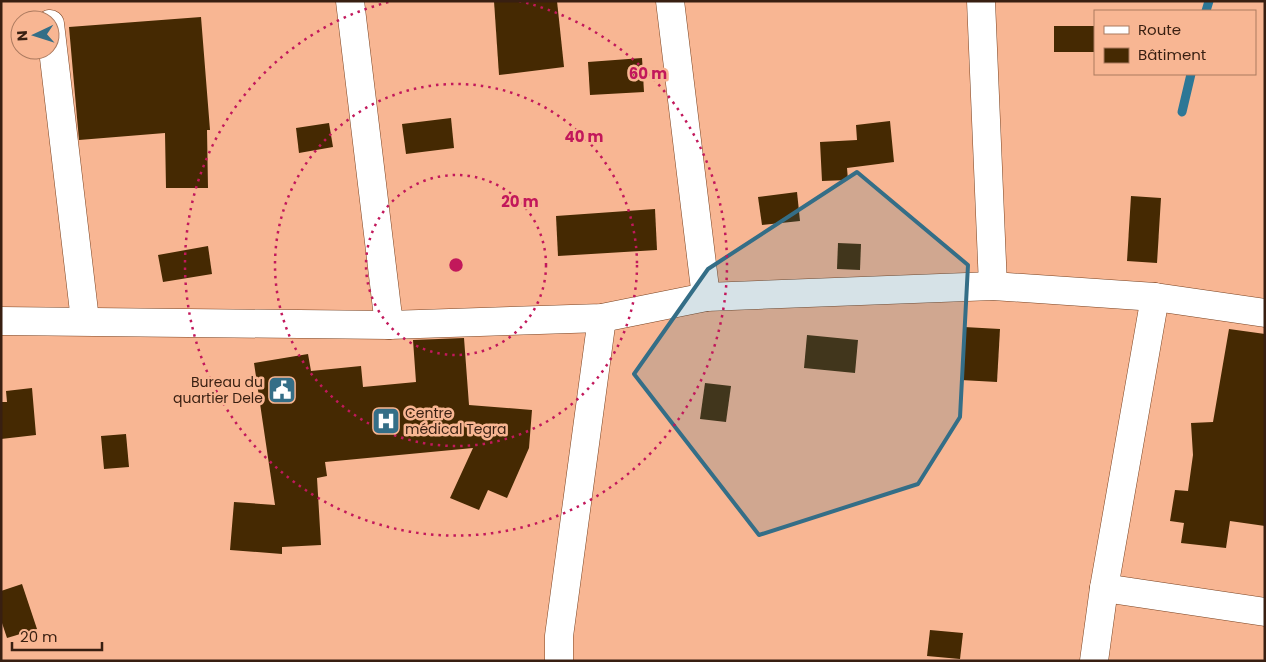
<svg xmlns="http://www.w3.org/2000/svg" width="1266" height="662" font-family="Poppins,sans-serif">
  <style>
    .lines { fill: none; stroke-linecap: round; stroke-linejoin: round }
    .stream { stroke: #2d7796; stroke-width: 9 }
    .building { fill: #452902 }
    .street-casing { stroke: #7a4220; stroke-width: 29 }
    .street { stroke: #fff; stroke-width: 28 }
    .marked { fill: #346e87; fill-opacity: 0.2; stroke: #346e87; stroke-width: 4; stroke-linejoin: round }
    .ring { fill: none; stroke: #c2185b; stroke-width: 2.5; stroke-dasharray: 2.5 5 }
    .labels { text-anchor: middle; stroke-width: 5; stroke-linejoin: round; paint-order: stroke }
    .poi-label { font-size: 14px; fill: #381f11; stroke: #f8b693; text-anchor: end }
    .centre { fill: #c2185b; stroke: #f8b693; stroke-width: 2.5 }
    .ring-label { font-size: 15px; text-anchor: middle; font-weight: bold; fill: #c2185b; stroke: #f8b693; stroke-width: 5; stroke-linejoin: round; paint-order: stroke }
  </style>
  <rect width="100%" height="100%" fill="#f8b693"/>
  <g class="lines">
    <g class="stream">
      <polyline points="1206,11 1209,1"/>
      <polyline points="1182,112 1191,74"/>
    </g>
  </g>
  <g class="building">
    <polygon points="494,1 557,1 564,67 499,75"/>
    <polygon points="201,17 210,130 207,130 208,188 166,188 165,133 79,140 69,27"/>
    <rect x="1054" y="26" width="41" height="26"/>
    <polygon points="642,58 644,92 590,95 588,62"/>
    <polygon points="451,118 454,148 406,154 402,124"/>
    <polygon points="890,121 894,162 847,168 848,180 822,181 820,142 857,140 856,125"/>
    <polygon points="329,123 333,147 299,153 296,128"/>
    <polygon points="797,192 800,221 762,225 758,197"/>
    <polygon points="1131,196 1161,198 1157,263 1127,261"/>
    <polygon points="655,209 657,250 558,256 556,216"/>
    <polygon points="838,243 861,244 860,270 837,269"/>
    <polygon points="208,246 212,274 163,282 158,255"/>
    <polygon points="964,327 1000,329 997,382 961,380"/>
    <polygon points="1229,329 1265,334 1265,526 1230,521 1226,548 1181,543 1184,523 1170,521 1175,490 1188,491 1193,455 1191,423 1213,422"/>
    <polygon points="807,335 858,340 855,373 804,368"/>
    <polygon points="464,338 469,405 532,410 529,448 507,498 488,490 479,510 450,498 473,448 325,462 327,476 317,478 321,545 282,547 282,554 230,550 234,502 275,505 254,363 308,354 311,371 361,366 363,387 416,382 413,340"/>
    <polygon points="705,383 731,386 726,422 700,419"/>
    <polygon points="32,388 36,435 1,439 1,402 7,402 6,391"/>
    <polygon points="126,434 129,467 104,469 101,436"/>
    <polygon points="22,584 37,629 7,638 1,620 1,591"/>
    <polygon points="930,630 963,633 960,659 927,656"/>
  </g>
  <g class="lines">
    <defs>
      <g id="street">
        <polyline points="350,1 389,325"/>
        <polyline points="670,1 706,297"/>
        <polyline points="981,1 993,286"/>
        <polyline points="50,24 85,320"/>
        <polyline points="1,321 389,325 602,318 706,297 993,286 1155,297 1265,313"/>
        <polyline points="1104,588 1265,612"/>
        <polyline points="559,661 559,636 602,318"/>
        <polyline points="1094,661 1104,588 1155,297"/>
      </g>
    </defs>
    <use href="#street" class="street-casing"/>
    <use href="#street" class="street"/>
  </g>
  <path class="marked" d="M857,172L968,265L960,417L918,484L759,535L634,374L708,269Z"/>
  <g class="ring">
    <circle cx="456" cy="265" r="90"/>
    <circle cx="456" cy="265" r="181"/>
    <path d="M519 1A271 271 0 1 1 393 1"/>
  </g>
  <defs>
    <symbol id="civic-square" viewBox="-11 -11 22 22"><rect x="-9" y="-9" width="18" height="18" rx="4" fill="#346e87" stroke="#f8b693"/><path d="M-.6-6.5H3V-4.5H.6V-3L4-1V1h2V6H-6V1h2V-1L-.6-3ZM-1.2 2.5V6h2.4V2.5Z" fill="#fff"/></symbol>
    <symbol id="hospital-square" viewBox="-11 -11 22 22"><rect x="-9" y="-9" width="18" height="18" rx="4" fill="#346e87" stroke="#f8b693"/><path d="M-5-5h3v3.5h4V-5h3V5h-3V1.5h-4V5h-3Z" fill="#fff"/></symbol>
  </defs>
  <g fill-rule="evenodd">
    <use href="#civic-square" x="266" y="374" width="32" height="32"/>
    <use href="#hospital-square" x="370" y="405" width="32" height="32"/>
  </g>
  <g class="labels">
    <g class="poi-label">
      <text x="263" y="387">Bureau du<tspan x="263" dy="16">quartier Dele</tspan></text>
      <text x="405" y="418" text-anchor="start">Centre<tspan x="405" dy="16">médical Tegra</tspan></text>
    </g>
  </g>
  <circle cx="456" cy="265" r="8" class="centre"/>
  <g class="ring-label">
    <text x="648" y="79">60 m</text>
    <text x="584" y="142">40 m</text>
    <text x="520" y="207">20 m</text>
  </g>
  <rect width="1266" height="662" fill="none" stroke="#381f11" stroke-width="5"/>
  <rect x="1094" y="10" width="162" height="65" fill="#f8b693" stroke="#ab7a5f"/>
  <rect x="1104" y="26" width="25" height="8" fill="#ffffff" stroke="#ab7a5f"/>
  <text x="1138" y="35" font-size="15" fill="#381f11">Route</text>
  <rect x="1104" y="48" width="25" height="15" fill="#452902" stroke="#ab7a5f"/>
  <text x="1138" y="60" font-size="15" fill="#381f11">Bâtiment</text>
  <g transform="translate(35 35) rotate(266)"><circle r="24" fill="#f8b693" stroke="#ab7a5f"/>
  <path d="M0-4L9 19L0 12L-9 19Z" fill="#346e87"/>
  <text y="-8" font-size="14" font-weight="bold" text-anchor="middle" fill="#381f11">N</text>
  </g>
  <path d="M12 642v8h90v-8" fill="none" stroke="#381f11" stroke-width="2.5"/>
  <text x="20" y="642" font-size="15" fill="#381f11" stroke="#f8b693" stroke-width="4" paint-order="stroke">20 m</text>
</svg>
